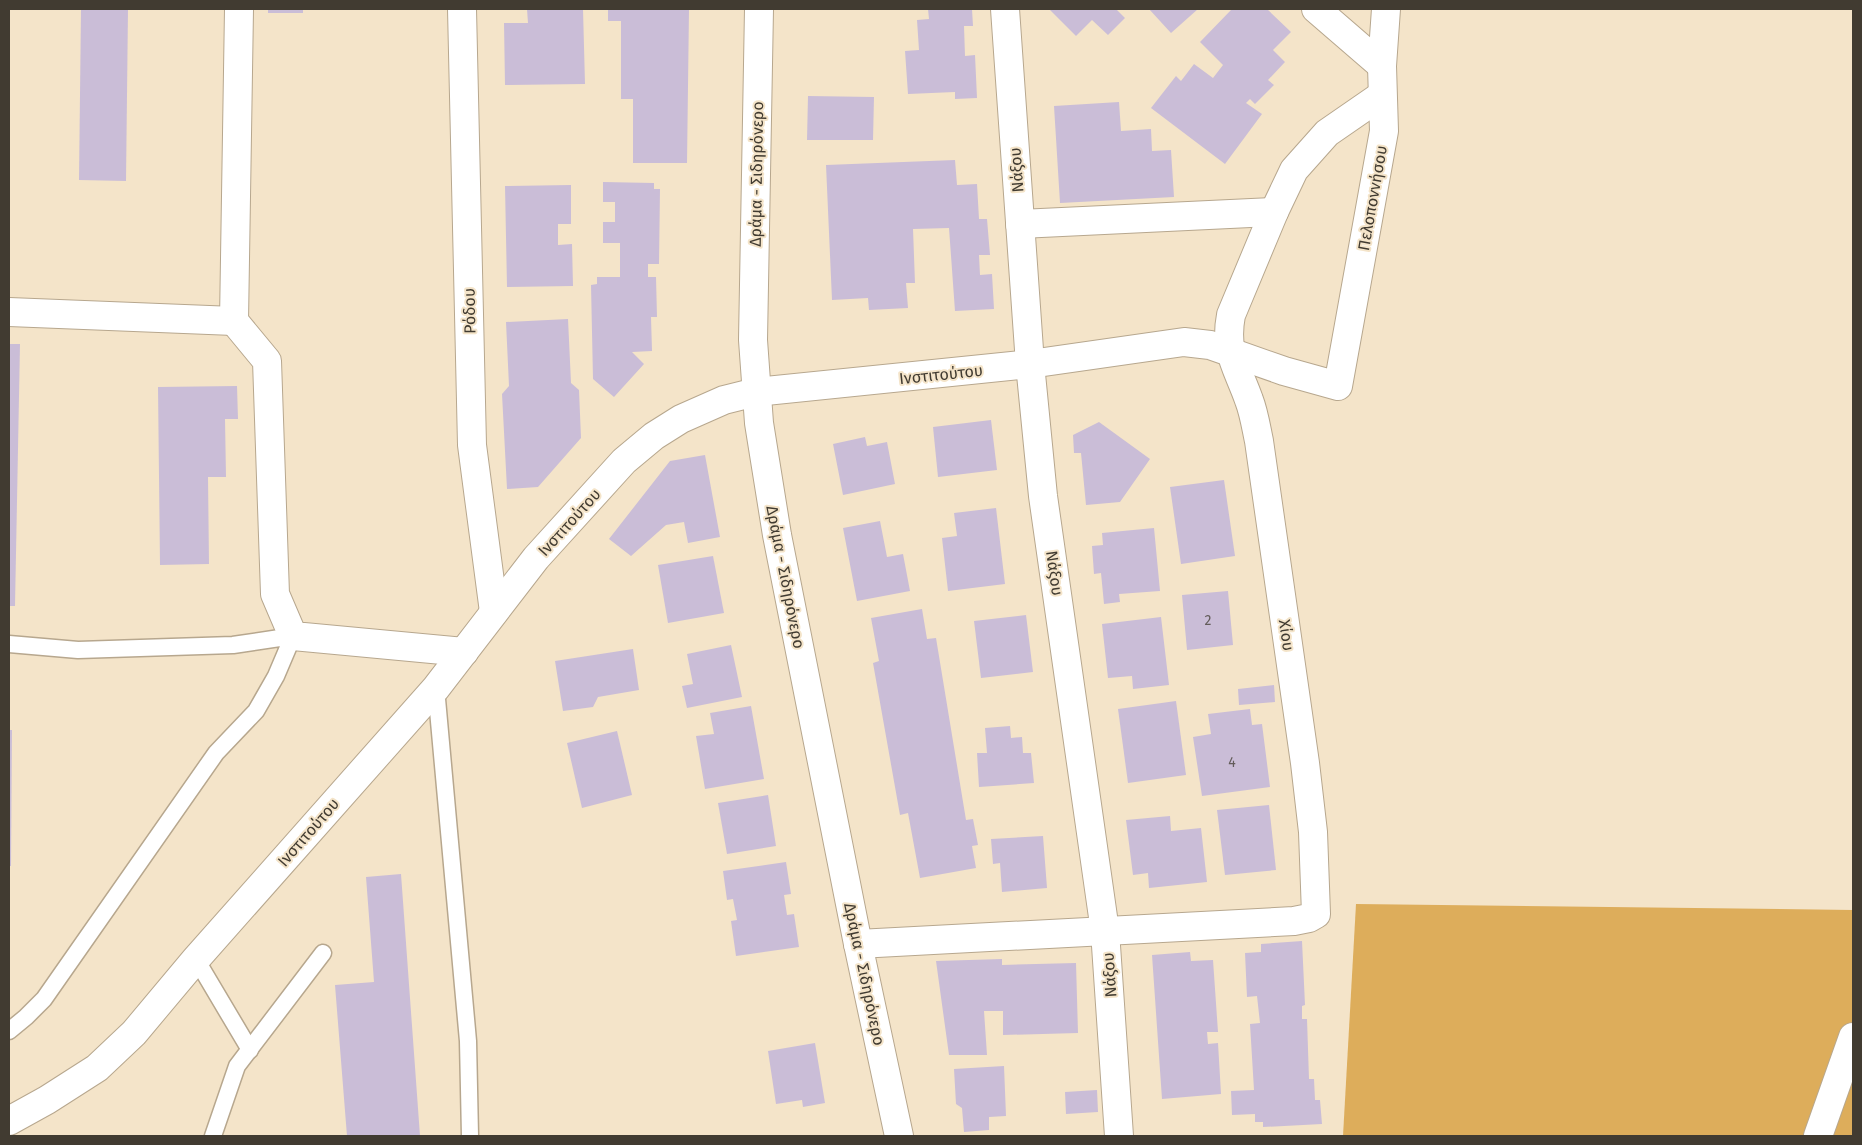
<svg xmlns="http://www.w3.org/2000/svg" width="1862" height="1145" font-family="'Fira Sans',sans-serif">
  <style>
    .forest { fill: #ddad5b }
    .building { fill: #cabdd7 }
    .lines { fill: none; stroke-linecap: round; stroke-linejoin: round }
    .service-casing { stroke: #b7a78e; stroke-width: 19 }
    .minor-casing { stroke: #b7a78e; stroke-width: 30 }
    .tertiary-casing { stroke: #b7a78e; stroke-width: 30 }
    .service { stroke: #fff; stroke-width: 16 }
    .minor { stroke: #fff; stroke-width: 28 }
    .tertiary { stroke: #fff; stroke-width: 28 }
    .labels { text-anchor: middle; stroke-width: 4; stroke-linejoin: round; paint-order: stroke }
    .number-label { font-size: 14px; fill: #635c5a }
    .street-label { font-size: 16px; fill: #413b31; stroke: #f4e4c9 }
  </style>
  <rect width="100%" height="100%" fill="#f4e4c9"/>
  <polygon class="forest" points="1356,904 1853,910 1853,1136 1343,1136"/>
  <g class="building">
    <polygon points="81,9 128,9 126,181 79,180"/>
    <rect x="268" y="9" width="35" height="4"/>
    <polygon points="527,9 583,9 585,84 505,85 504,23 528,23"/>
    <polygon points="608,9 689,9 687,163 633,163 633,99 621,99 621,21 608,21"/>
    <polygon points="928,9 972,9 973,26 964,26 965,56 975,55 977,98 955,99 955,92 908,94 905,51 919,50 917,20 929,19"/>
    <polygon points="1049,9 1116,9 1125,18 1108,35 1092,20 1076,36"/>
    <polygon points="1149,9 1198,9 1171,33"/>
    <polygon points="1232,9 1267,9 1291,32 1273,50 1285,62 1268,80 1274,85 1255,104 1250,99 1246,103 1262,114 1225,164 1151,108 1176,76 1181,81 1194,64 1213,78 1223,65 1200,42"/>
    <polygon points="808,96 874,97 873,140 807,140"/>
    <polygon points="1119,102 1121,131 1151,129 1152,151 1171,150 1174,197 1060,203 1054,106"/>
    <polygon points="955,160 957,185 977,184 979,219 987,219 990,255 979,255 980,275 992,274 994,309 955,311 949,228 913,229 915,283 906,283 908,308 869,310 868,298 832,300 826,165"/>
    <polygon points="603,182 654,183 654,189 660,189 659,264 648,264 648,277 656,277 657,317 651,317 652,351 632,352 644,364 614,397 593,379 591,285 597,284 597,277 620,277 620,243 603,243 603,222 615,222 615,202 603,202"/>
    <polygon points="571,185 571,224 558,224 558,245 572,244 573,286 507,287 505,186"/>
    <polygon points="568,319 571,383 579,390 581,438 538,487 507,489 502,394 509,386 506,322"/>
    <polygon points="9,344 20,344 15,606 9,606"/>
    <polygon points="237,386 238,419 225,419 226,477 208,477 209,564 160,565 158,387"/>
    <polygon points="991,420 997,470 938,477 933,427"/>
    <polygon points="1099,422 1150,459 1120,502 1086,505 1081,453 1074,453 1073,435"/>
    <polygon points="865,437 867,446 887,442 895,484 843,495 833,444"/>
    <polygon points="705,455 720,537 688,543 684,522 666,525 631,556 609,539 670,461"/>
    <polygon points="1224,480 1235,556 1181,564 1170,487"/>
    <polygon points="996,508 1005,584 948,591 942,538 957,536 954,513"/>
    <polygon points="880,521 887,557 903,554 910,591 857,601 843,528"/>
    <polygon points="1154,528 1160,591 1119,594 1120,602 1104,604 1101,573 1094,574 1092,546 1103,545 1102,533"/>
    <polygon points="713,556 724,613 668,623 658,565"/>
    <polygon points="1228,591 1233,645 1187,650 1182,595"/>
    <polygon points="922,609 927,639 936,638 966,820 973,819 978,845 972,846 976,868 920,878 908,813 900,815 873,663 879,661 871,618"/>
    <polygon points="1026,615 1033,672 981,678 974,621"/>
    <polygon points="1161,617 1169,685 1133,689 1132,676 1108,678 1102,624"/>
    <polygon points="731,645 742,697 687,708 682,686 693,684 687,654"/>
    <polygon points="633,649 639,690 598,697 593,707 563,711 555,661"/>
    <polygon points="1274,685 1275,702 1239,705 1238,689"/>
    <polygon points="1176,701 1186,775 1128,783 1118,709"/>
    <polygon points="751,706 764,779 705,789 696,736 714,734 710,713"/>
    <polygon points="1250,709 1252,725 1262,724 1270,787 1202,796 1193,737 1211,734 1208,714"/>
    <polygon points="1010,726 1011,738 1022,737 1023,753 1031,753 1034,783 979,787 977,753 987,753 985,728"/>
    <polygon points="9,730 12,730 11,866 9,866"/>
    <polygon points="617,731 632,795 582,808 567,743"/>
    <polygon points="768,795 776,846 727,854 718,803"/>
    <polygon points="1269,805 1276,870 1225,875 1217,810"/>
    <polygon points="1170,816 1171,831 1201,828 1207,882 1149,888 1148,873 1133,875 1126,820"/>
    <polygon points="1043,836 1047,888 1002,892 1000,863 993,864 991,839"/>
    <polygon points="786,862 791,894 784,895 787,915 794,914 799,947 736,956 731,921 737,920 733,899 727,900 723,871"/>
    <polygon points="401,874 420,1136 347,1136 335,985 374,982 366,877"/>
    <polygon points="1302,941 1305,1005 1302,1006 1302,1019 1307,1019 1309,1079 1314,1079 1315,1100 1320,1100 1322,1124 1263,1127 1263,1122 1255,1122 1255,1114 1232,1115 1231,1091 1254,1090 1250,1024 1260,1023 1257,996 1247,997 1245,953 1261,952 1261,944"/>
    <polygon points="1190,952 1191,961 1213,960 1218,1032 1207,1032 1208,1044 1218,1043 1221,1094 1162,1099 1152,955"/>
    <polygon points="1002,959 1002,965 1076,963 1078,1033 1003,1035 1003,1011 984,1011 987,1055 949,1055 936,961"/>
    <polygon points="815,1043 825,1103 803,1107 802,1100 776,1104 768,1051"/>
    <polygon points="1004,1066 1006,1116 989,1117 989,1130 964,1132 962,1108 956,1104 954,1069"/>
    <polygon points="1097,1090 1098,1112 1066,1114 1065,1092"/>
  </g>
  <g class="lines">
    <defs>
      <g id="service">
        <polyline points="9,644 78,650 233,645 293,636 276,676 256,711 216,753 44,999 26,1017 9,1031"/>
        <polyline points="436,688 468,1041 470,1136"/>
        <polyline points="196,959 250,1050"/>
        <polyline points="213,1136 237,1066 323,953"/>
      </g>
      <g id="minor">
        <polyline points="239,9 234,321 267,361 275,594 293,636 464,652"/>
        <polyline points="462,9 472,445 494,612"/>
        <polyline points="1005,9 1030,364 1043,496 1105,931 1119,1136"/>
        <polyline points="1316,9 1382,66"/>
        <polyline points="1020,224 1274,212"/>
        <polyline points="9,312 234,321"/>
        <polyline points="756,392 1030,364 1184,342 1210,345 1284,371 1338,386 1384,131 1382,66 1386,9"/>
        <path d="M858,944L1294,921L1309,918L1316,914L1313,832L1305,763L1259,441C1256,427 1254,413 1249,400C1237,366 1224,352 1231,315L1274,212L1294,170L1327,133L1382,95"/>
      </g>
      <g id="tertiary">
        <polyline points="759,9 753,340 759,423 777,535 858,944 899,1136"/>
        <polyline points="9,1121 47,1100 97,1068 134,1033 196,959 436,688 536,558 624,461 654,436 681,419 724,400 756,392"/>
        <polyline points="1818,1136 1853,1037"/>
      </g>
    </defs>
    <use href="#service" class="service-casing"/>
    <use href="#minor" class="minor-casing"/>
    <use href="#tertiary" class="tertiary-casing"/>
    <use href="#service" class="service"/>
    <use href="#minor" class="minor"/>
    <use href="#tertiary" class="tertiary"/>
  </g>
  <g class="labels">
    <g class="number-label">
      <text x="1208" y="625">2</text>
      <text x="1232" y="767">4</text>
    </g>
    <g class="street-label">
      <text transform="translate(1016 170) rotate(-94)" y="6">Νάξου</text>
      <text transform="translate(756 174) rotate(-89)" y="6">Δράμα - Σιδηρόνερο</text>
      <text transform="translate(1372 198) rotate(-80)" y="6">Πελοποννήσου</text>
      <text transform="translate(469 311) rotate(-91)" y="6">Ρόδου</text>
      <text transform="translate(941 374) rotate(-6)" y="6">Ινστιτούτου</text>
      <text transform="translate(569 522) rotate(-48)" y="6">Ινστιτούτου</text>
      <text transform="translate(1055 573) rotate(82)" y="6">Νάξου</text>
      <text transform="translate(786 577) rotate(79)" y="6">Δράμα - Σιδηρόνερο</text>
      <text transform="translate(1287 635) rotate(82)" y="6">Χίου</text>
      <text transform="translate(308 832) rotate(-49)" y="6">Ινστιτούτου</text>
      <text transform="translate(865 974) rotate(78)" y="6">Δράμα - Σιδηρόνερο</text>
      <text transform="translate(1109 975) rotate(-94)" y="6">Νάξου</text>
    </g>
  </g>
  <rect width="1862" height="1145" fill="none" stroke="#413b31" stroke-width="20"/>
</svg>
